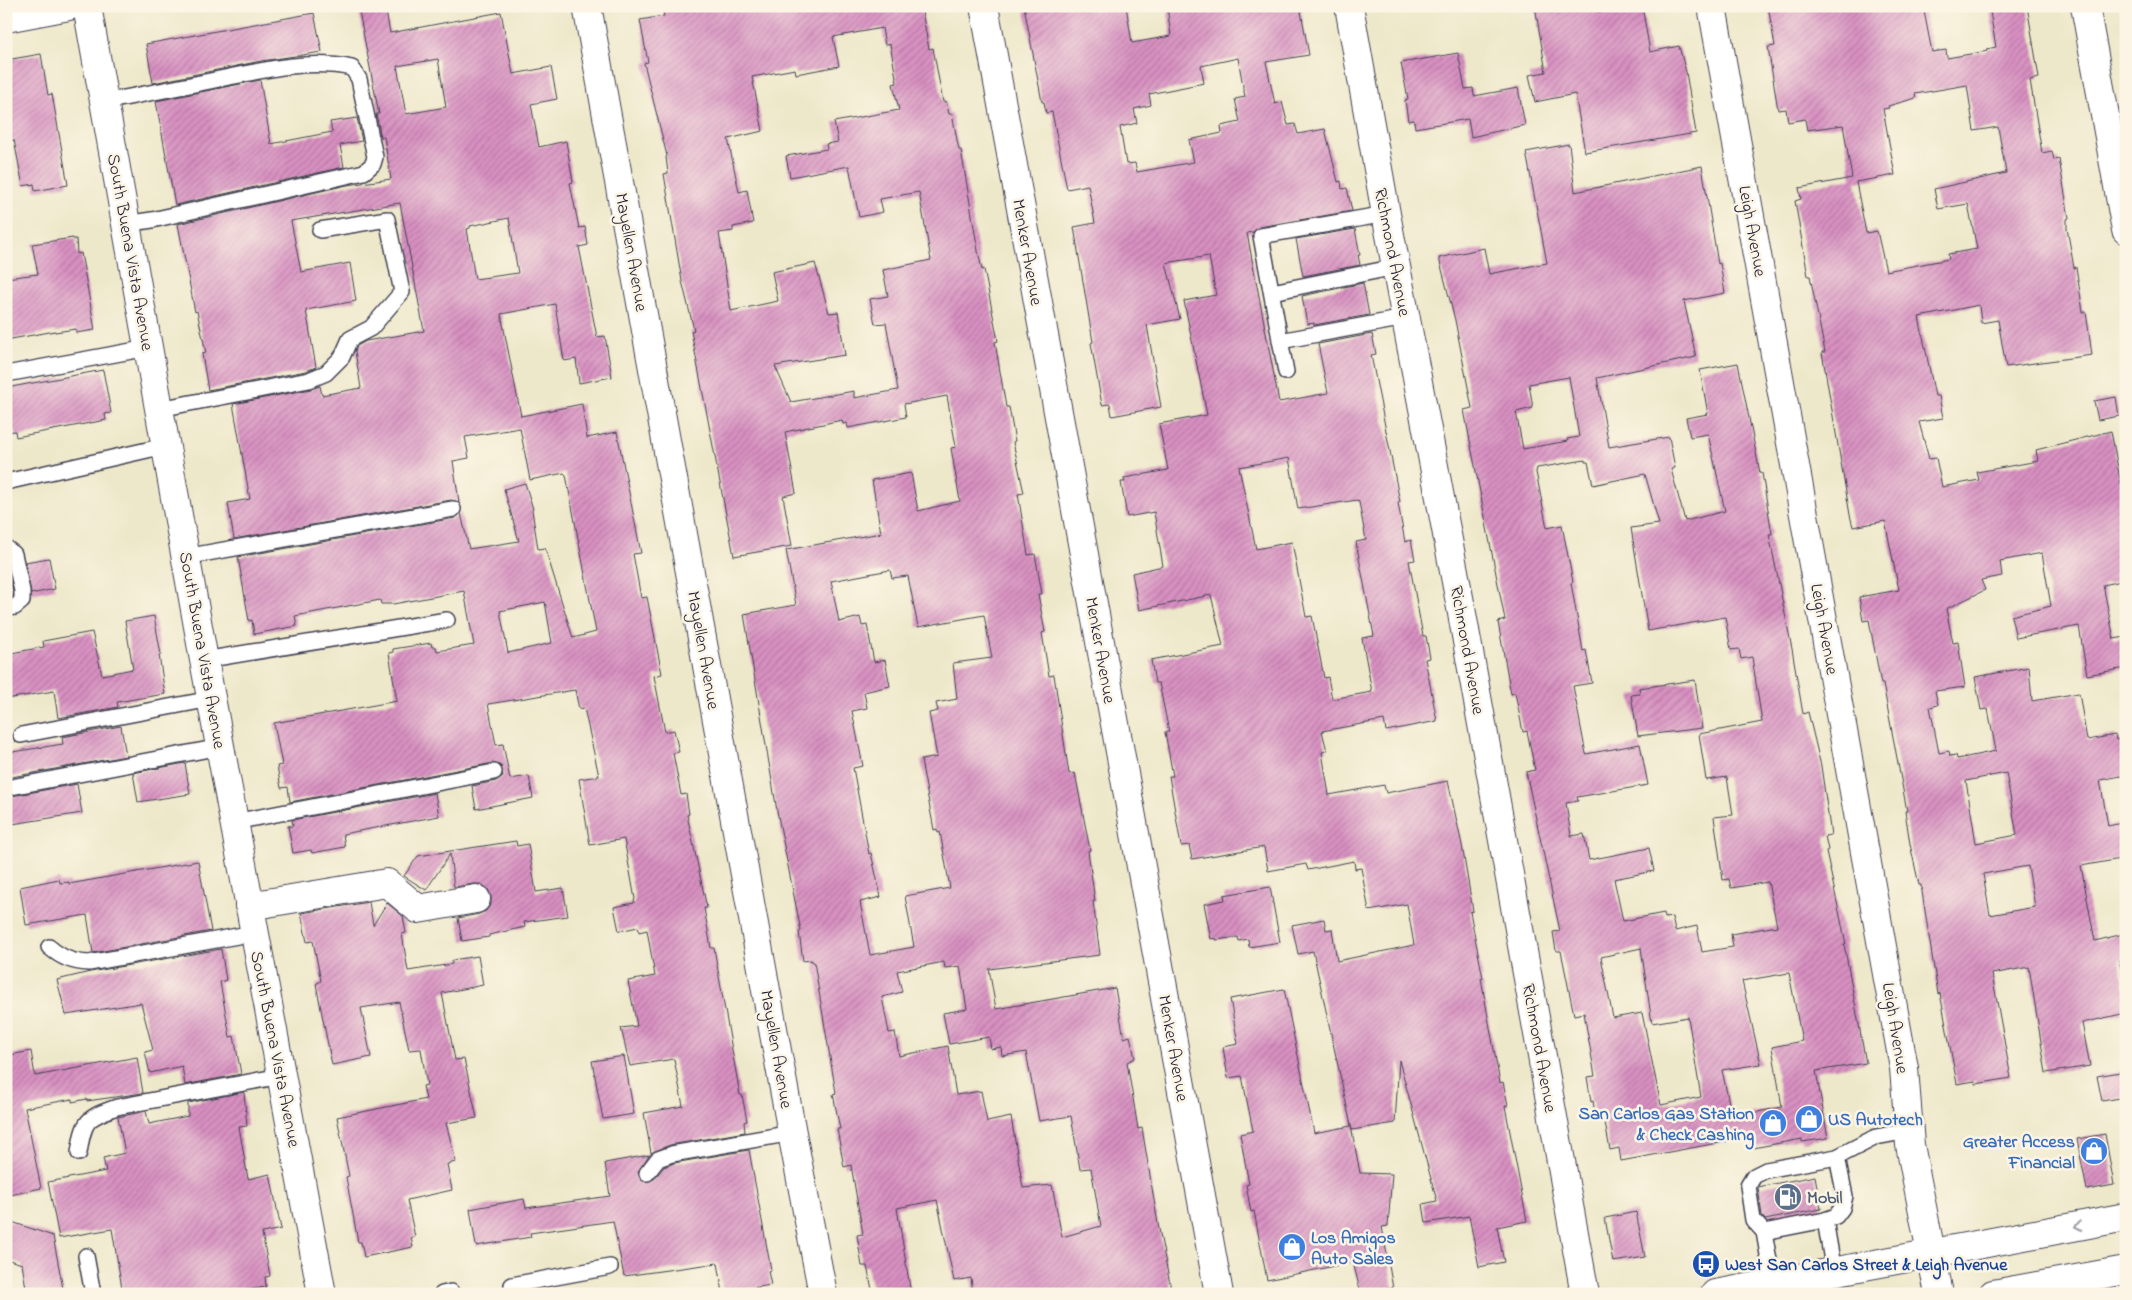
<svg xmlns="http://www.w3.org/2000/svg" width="2132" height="1300" font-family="'Indie Flower',sans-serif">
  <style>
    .building { fill: url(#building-hatch); fill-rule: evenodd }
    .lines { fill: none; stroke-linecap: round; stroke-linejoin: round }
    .lane-casing { stroke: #414051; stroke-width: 18 }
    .street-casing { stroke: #414051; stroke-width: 30 }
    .primary-casing { stroke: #414051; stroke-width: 30 }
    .lane { stroke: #fff; stroke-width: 15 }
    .street { stroke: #fff; stroke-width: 28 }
    .primary { stroke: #fff; stroke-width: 28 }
    .oneway { stroke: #9c9ca7 }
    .labels { text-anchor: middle; stroke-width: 5; stroke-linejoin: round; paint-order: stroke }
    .street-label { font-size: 18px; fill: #22223b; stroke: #fcf5e5 }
    .shop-label { font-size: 18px; font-weight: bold; fill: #366cbe; stroke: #fcf5e5; text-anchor: end }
    .service-label { font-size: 18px; font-weight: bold; fill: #4e5e75; stroke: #fcf5e5; text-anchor: start }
    .transit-label { font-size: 18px; font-weight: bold; fill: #164399; stroke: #fcf5e5; text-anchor: start }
  </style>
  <defs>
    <pattern id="building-hatch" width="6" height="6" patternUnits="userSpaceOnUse" patternTransform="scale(1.25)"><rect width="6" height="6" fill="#d991c2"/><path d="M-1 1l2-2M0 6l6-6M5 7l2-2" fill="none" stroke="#b0769f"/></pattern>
  </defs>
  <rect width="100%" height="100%" fill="#fcf5e5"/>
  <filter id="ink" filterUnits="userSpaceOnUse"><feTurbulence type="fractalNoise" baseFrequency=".02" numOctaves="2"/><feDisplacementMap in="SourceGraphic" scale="10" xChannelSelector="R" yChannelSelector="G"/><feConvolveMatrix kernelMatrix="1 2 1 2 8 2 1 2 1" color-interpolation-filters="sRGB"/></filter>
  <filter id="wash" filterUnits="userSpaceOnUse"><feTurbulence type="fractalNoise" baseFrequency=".0096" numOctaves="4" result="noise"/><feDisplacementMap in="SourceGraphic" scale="20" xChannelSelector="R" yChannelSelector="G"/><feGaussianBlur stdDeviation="1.12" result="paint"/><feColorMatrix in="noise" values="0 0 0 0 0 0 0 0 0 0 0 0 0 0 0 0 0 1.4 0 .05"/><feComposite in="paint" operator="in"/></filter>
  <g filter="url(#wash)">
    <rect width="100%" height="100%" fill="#eee8cb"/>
    <g id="blocks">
      <g class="building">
        <path d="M358,6H385L390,33L501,12L513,74L551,67L557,99L531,104L539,147L566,141L573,182L570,183L579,228L585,227L588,245L579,247L597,337L605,336L612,377L579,383L576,359L564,361L555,304L501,314L521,416L582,404L587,438L617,432L641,553L633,554L641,598L647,597L662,674L654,676L665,732L674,730L679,752L673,753L681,795L686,794L689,814L687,815L707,908H704L711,948H714L740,1095H742L747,1121L744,1122L745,1132L670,1145L651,1153L644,1113L683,1106L674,1059L630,1066L621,1028L637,1026L628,981L655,976L647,930L639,932L638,927L619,931L614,907L634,903V900L635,899L624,839L590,845L579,779L599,776L584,708L579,709L575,690L488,704L496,745L503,744L510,779L529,776L533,798L476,809L472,786L496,781L503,776L501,766L493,763L290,802L288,787L281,788L277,766L282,765L274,723L397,701L389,653L393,652V649L431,643L432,647H436L437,651L474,645L464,591L393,604H381L380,600L295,616L297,626L254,634L252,620L249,621L238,557L455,518L461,513L469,549L519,541L504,489L525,483L533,509L532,510L538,549L545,548L573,638L596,632L566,475L564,473L530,480L520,428L465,437L469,458L453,461L459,502L451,500L234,539L228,503L250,499L233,404L311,389L320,386L322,395L361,388L355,351L357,346L366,341L424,331L400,203L291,221L301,272L350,263L356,301L306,310L316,367L306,371L208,390L202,354L206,353L197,311L195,312L178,224L347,185L391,179L384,137H381L376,114H379ZM438,59L446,107L406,114L397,66ZM509,218L518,273L475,279L467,229L470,228V226ZM545,602L552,643L508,653L500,611Z"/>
        <path d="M662,6H921L929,49L933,48L943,102L946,101L949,114H952L959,150H961L978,251L982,270L984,269L998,341L995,342L1006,407H1009L1015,441L1013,442L1024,493L1018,494L1028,555L1035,554L1042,594H1038L1045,632L1042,633L1049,676L1054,675L1069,774L1075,773L1090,850L1088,851L1095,901H1093L1100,955L989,969L996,1009L1115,988L1124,1038L1130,1036L1135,1058L1127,1062L1138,1129L1142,1128L1158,1224L1172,1294H973L971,1278L954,1281L937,1200L897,1208L911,1294H873L867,1266H862L857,1235L863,1234L851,1165L844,1167L837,1129H840L833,1094L836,1093L814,962H812V960L803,961L799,932L801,931L777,811L744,614L796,605L786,550L881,533L872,480L911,473L918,511L960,501L951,448L956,447L947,396L904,404L906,417L848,428L847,423L843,424L842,420L785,432L796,493L783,496L792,546L734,556L691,331L694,330L682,281L664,174L668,173L666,157L667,156L644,63L648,62L640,20L664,16ZM882,28L885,45L890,44L897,83L893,84L899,110L834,122L838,142L826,144L827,149L786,156L790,177L849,166L859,217L883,212L880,199L919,192L931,260L883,270L888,296L870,299L875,324L886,323L898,390L854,398V391L791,402L775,366L845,355L838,312L829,313L815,263L772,272L778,301L731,311L719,233L733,231V227L753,223L747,190L739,192L728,139L763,131L752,77L795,69L796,74L839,66L833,37ZM890,570L892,578L908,576L918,627L984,615L992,658L953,663L957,699L936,703L938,711L929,713L937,757L921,760L934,830L937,829L938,833L940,832L950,888L905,896L914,947L870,955L860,902L881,897L871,853L869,854L853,768L863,766L852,711L867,708L864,692L890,686L885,660L874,662L867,625L862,626L860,617L839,622L831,581ZM944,962L945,968L960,966L967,1009L943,1013L949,1044L989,1037L991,1049L1001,1047L1002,1056L1026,1052L1039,1121L1071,1116L1080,1169L1091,1168L1101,1226L1062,1237L1052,1185L1023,1188L1011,1117L987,1122L981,1091L956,1095L948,1046L899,1056L895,1032L889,1033L882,997L902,992L897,971Z"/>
        <path d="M1024,6H1126L1132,43L1171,36L1167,6H1300L1309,55L1266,62L1275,104L1282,102L1288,125L1295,124L1298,134L1325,129L1338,182L1341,181L1342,189L1347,188L1352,211L1259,227L1253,232L1247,233L1279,402L1328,393L1318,344L1372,334L1376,354L1371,355L1400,502L1398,503L1405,542L1411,540L1415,560L1409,561L1423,636H1426L1430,658L1425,659L1437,721L1386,731L1384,720L1322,731L1327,751L1322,752L1329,795L1384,785L1386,793L1448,781L1462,845L1473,911L1470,912L1483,978H1481L1500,1083L1503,1082L1508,1105L1505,1106L1527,1221L1497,1227L1504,1262L1479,1267L1469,1216L1426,1223L1423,1204L1437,1201L1399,1060L1395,1123L1352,1130L1313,951L1298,954L1292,925L1324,919L1326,930L1332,929L1337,961L1414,945L1407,904L1369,911L1361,868L1355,869L1354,861L1308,870L1306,864L1268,871L1264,847L1192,859L1189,845L1181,846L1169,776H1173L1165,732H1169L1159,683H1155L1151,660L1223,646L1211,595L1139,610L1132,573L1163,566L1154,512L1127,517L1121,482H1125L1124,478L1168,470L1159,424L1207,415L1184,301L1216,295L1209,256L1166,263L1180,319L1147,325L1161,407L1112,416L1110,404L1102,405L1091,343L1093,342L1074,227L1095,223L1088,185L1067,189L1052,112L1046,113L1044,102H1042ZM1238,58L1245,97L1235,99L1240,122L1221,126L1222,133L1189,140L1194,162L1137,172L1135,163L1126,164L1120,127L1137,123L1134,109L1151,105L1149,94L1204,83L1201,66ZM1289,458L1298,509L1357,500L1359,502L1366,540L1356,542L1374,636L1362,638L1372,692L1332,699L1328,677L1324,678L1312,616L1306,617L1292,542L1256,549L1239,467Z"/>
        <polygon points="1535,6 1598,6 1598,12 1626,6 1642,6 1650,52 1679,46 1686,72 1696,133 1585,152 1575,94 1535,102 1529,75 1546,72"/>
        <path d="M1768,6H1923L1932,52L1946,50L1947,58L1988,51L1987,49L1996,47L1989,6H2027L2039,78L2030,80L2042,153L2052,151L2054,160L2059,159L2069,218L2067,219V228L2074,268L2076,267L2083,312H2086L2092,355L2006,367L1998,320L1981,323L1979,305L1919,317L1935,396H1939L1943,418L1919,422L1929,459L1936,458L1942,487L1979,480L1977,472L2038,461L2036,450L2111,431L2123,495H2126V580L2103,585L2114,639L2126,637V668L2087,675L2079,626L2016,638L2011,616L2051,606L2042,553L2000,561L2002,576L1981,580L1985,590L1946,609L1953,643L1958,642L1965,687L1935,691L1938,705L1930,707L1939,753L1949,751L1950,756L1956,755L1957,759L1996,751L1988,709L1981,710L1975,677L2029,667L2032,701L2079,693L2087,740L2115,735L2116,740L2126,738V775L2100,780L2108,826L2126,822V858L2081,866L2095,941L2123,934L2126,949V959L2119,960L2126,993V1013L2082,1023L2090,1066L2046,1073L2029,967L1992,974L2011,1078L1976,1084L1975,1081L1957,1084L1940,993L1938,994L1921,885H1919L1910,844L1905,811H1907L1883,684H1881L1869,620L1863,621L1859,597L1899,590L1885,521L1853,527L1850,515L1822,352H1825L1810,276H1808L1795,201L1801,199L1799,188L1852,178L1843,125L1807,130L1805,119L1788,122L1786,109L1778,110L1768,47L1775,46ZM1967,85L1974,131L1998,127L2006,173L1934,189L1938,209L1968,204L1977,249L1948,254L1949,259L1886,271L1877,231L1866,233L1856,182L1895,175L1883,109L1889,108L1888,106L1916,98L1915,94ZM2006,773L2017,835L1976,843L1966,781ZM2028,866L2035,907L1990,915L1983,874Z"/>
        <polygon points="314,13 322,52 261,61 153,83 146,44"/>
        <polygon points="1458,53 1465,89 1473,88 1474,96 1518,88 1525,125 1471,137 1468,119 1415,128 1414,120 1408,121 1405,100 1408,99 1401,63"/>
        <polygon points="41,54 48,95 52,94 68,185 35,191 34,184 23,186 14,140 6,141 6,60"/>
        <polygon points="260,80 271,144 332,132 330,122 357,118 362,141 340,145 344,167 175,205 156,101"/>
        <path d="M1569,144L1575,192L1702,166L1718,264L1720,263L1725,293L1684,301L1696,357L1597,378L1609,447L1669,437L1675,468L1671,469L1685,521L1725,511L1708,434L1690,437L1686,418L1708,414L1700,370L1738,363L1760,473H1762L1772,534H1769L1792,649L1803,714L1808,712L1821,766L1831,835L1825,836L1828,850L1826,851L1846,944H1844L1866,1063L1816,1071L1828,1138L1802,1142V1139L1753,1148L1750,1137L1621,1161L1619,1148L1610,1150L1603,1112L1595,1114L1593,1101L1591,1102L1587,1077L1595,1076L1584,1013L1574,1015L1561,951H1556L1553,932L1560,931L1526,772L1535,770L1527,731L1523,732L1515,693L1511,694L1498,622L1505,620L1464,410L1472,408L1455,320L1439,258L1484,248L1489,274L1547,263L1526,152ZM1569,377L1579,437L1567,439L1568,441L1523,449L1516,412L1533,408L1529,384ZM1585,460V462H1588L1593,485L1645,474L1659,524L1631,528L1648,631L1725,617L1731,650L1739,649L1741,659L1752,657L1762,722L1699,734L1706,780L1727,777L1733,815L1714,817L1723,880L1729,879L1731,888L1768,882L1777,926L1731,934L1733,947L1702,952L1697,926L1675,931L1672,917L1665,918L1664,913L1623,921L1614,879L1654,871L1649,848L1589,860L1584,834L1571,836L1566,803L1578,801L1577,797L1648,785L1640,744L1586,754L1573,686L1592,683L1586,650L1583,651L1571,583L1573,582L1562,525L1547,528L1536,472L1537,468ZM1641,948L1652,1023L1688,1017L1701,1097L1661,1105L1642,1013L1613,1018L1601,957ZM1789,973L1802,1041L1772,1047L1782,1107L1732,1117L1722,1070L1761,1064L1742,981Z"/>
        <polygon points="1355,229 1360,255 1358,255 1360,265 1303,276 1296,239"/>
        <polygon points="73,238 73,239 76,239 77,254 81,253 95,330 76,333 76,329 55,332 55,331 6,340 6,278 38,274 32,244"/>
        <polygon points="1363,283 1369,315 1314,325 1314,323 1307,324 1302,296"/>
        <polygon points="103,370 111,413 105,414 106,420 16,437 15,431 6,432 6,388"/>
        <polygon points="2116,397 2119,416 2098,420 2094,401"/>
        <polygon points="49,558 55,589 31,594 25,562"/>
        <polygon points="6,565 13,592 13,597 6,598"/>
        <polygon points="154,616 161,655 159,655 165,694 117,702 118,707 58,718 54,691 6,699 6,654 44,647 43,641 92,632 102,675 133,669 125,621"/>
        <polygon points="1695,680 1702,728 1638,736 1631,695 1640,694 1639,688"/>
        <polygon points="121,726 126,756 6,778 6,753 63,744 62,737"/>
        <polygon points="185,763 190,794 138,802 133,773"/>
        <polygon points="77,784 82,813 6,825 6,797"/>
        <polygon points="435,793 439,816 343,834 345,847 312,853 311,850 293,853 288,826 293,826 292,820"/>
        <polygon points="516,841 517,846 528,844 536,892 563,888 568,916 524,922 525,927 489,935 489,937 462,941 458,918 479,914 486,911 491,904 491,897 488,889 481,884 474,884 454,887 450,854 426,890 404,876 418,856"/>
        <polygon points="198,861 211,931 93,953 87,915 26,925 20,887 59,879 60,883 69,882 69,884"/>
        <polygon points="1270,887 1280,942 1249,947 1248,939 1239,941 1238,937 1216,940 1216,938 1211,939 1204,904 1225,900 1224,895"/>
        <polygon points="369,902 373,925 387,903 403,916 406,933 402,934 408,971 452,964 452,960 478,956 483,985 442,993 455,1060 464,1059 477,1118 446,1123 456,1162 447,1164 452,1190 407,1200 415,1237 411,1238 413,1247 364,1257 361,1242 358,1242 354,1220 346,1177 349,1176 337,1117 426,1099 423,1086 427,1085 421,1049 409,1050 399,1002 361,1008 371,1057 332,1065 316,984 321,981 313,941 307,942 301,913"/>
        <polygon points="221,949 226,980 220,982 230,1037 234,1036 241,1074 185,1085 182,1066 150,1073 145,1052 153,1050 141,1003 66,1015 57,980 90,972"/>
        <polygon points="1284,989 1314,1133 1351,1126 1360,1173 1392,1174 1388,1226 1382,1227 1393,1288 1361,1294 1353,1262 1267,1280 1254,1211 1251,1212 1246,1185 1249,1184 1240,1134 1253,1131 1242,1076 1228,1078 1223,1047 1238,1044 1230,999"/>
        <polygon points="31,1051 35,1076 137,1057 143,1093 87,1101 87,1099 72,1102 72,1099 25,1108 41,1188 6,1196 6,1063 12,1062 10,1055"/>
        <polygon points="624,1056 634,1114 603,1119 592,1061"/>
        <polygon points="2126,1071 2126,1097 2102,1101 2097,1076"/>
        <polygon points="244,1092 247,1126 239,1127 248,1179 270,1174 281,1229 262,1233 270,1276 265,1277 266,1287 221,1294 123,1294 112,1229 59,1238 48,1182 106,1171 103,1158 125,1153 118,1117 146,1111 149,1124 188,1116 188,1103"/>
        <polygon points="2105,1134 2114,1185 2087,1190 2077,1139"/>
        <polygon points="749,1150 771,1270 768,1271 771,1285 723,1293 718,1263 624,1276 613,1221 530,1233 531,1237 476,1246 470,1209 524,1199 526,1208 610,1196 605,1163 649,1155 638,1172 641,1180 646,1182 654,1179 664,1167 674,1163"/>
        <polygon points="1815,1176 1821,1209 1765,1220 1762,1216 1758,1187"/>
        <polygon points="1636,1212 1645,1257 1613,1262 1605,1218"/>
        <polygon points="6,1220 53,1236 64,1294 27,1294 22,1264 6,1259"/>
      </g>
    </g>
  </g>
  <g filter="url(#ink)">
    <use href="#blocks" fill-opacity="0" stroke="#414051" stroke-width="1"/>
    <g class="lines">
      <defs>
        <g id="lane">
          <path d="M104,102C140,95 175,88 210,81C255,72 306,58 352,68L359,79L375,157L373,164L364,172L152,220L125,224"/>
          <polyline points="1272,292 1396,267"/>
          <polyline points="1280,341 1405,318"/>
          <polyline points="1286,372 1261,236 1386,214"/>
          <polyline points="6,374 148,348"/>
          <polyline points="159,409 309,380 326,373 342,357 350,339 371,328 402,292 387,219 320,230"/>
          <polyline points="6,482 165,446"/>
          <polyline points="6,548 14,554 22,591 22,601 15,607 6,608"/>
          <polyline points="185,557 453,509"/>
          <polyline points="204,660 447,620"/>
          <polyline points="21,735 211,699"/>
          <polyline points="6,788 220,747"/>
          <polyline points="234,822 494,772"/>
          <path d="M49,947C62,958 72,962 89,963L254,933"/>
          <path d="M79,1153C84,1120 86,1118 117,1107L281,1076"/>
          <polyline points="647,1173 658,1159 672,1154 792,1133"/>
          <polyline points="1825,1220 1834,1272"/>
          <polyline points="1764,1232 1825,1220 1836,1216 1842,1208 1845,1196 1837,1157"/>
          <polyline points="86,1256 93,1294"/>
          <polyline points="1773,1283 1764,1232 1753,1220 1748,1186 1754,1176 1766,1170 1837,1157 1876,1137 1908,1131"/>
          <polyline points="442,1294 451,1292 452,1294"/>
          <polyline points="514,1294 512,1285 610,1267"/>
        </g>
        <g id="street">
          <polyline points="87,6 204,660 322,1294"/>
          <polyline points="587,6 792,1133 823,1294"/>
          <polyline points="984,6 1219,1294"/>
          <polyline points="1349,6 1386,214 1461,608 1585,1294"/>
          <polyline points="1712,6 1904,1068 1910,1145 1939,1294"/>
          <polyline points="2085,6 2126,230"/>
          <polyline points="6,18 69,6"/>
          <polyline points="249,906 387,883 418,909 476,899"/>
        </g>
        <g id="primary">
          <polyline points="1715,1294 2126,1217"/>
          <polyline points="1993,1294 2126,1270"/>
        </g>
      </defs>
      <use href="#lane" class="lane-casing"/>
      <use href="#street" class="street-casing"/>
      <use href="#primary" class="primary-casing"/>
      <use href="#lane" class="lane"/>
      <use href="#street" class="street"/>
      <use href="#primary" class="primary"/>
    </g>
    <defs><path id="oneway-chevron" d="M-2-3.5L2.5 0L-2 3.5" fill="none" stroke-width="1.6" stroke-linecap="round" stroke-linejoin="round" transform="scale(1.25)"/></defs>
    <use class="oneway" href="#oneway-chevron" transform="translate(2078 1226) rotate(169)"/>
  </g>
  <defs>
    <symbol id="shop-disc" viewBox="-11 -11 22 22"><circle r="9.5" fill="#3f7fe0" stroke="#fcf5e5"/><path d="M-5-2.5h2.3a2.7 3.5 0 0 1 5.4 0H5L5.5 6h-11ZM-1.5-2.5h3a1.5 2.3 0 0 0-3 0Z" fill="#fff"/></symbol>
    <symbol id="fuel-disc" viewBox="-11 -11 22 22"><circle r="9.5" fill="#5c6f8a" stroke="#fcf5e5"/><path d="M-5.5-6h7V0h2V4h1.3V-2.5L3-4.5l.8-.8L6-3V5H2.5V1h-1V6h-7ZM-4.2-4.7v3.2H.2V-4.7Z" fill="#fff"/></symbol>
    <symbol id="bus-disc" viewBox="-11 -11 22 22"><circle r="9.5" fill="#1a4fb4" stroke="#fcf5e5"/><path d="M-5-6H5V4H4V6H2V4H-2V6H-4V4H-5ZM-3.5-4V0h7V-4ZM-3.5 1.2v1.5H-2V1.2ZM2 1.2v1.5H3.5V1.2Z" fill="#fff"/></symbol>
  </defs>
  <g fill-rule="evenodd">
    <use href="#shop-disc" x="1793" y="1103" width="32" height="32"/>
    <use href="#shop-disc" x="1757" y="1107" width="32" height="32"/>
    <use href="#shop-disc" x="2078" y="1135" width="32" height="32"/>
    <use href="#fuel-disc" x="1772" y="1181" width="32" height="32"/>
    <use href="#shop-disc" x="1276" y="1231" width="32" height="32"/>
    <use href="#bus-disc" x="1690" y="1248" width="32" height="32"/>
  </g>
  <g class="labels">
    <g class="street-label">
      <text transform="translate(1753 231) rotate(80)" y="6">Leigh Avenue</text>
      <text transform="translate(131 252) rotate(80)" y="6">South Buena Vista Avenue</text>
      <text transform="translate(632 252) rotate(80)" y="6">Mayellen Avenue</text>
      <text transform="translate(1028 252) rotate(80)" y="6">Menker Avenue</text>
      <text transform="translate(1393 252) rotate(79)" y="6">Richmond Avenue</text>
      <text transform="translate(1825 629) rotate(80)" y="6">Leigh Avenue</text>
      <text transform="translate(203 650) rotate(80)" y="6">South Buena Vista Avenue</text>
      <text transform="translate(704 650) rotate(80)" y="6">Mayellen Avenue</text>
      <text transform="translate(1101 650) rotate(80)" y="6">Menker Avenue</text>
      <text transform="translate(1468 650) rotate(80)" y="6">Richmond Avenue</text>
      <text transform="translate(1896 1028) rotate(81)" y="6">Leigh Avenue</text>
      <text transform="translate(1174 1048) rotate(80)" y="6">Menker Avenue</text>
      <text transform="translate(1540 1048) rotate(80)" y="6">Richmond Avenue</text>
      <text transform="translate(276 1049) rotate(79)" y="6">South Buena Vista Avenue</text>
      <text transform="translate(777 1049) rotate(80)" y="6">Mayellen Avenue</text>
    </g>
    <g class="shop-label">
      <text x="1754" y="1119">San Carlos Gas Station<tspan x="1754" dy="21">&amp; Check Cashing</tspan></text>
      <text x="1828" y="1125" text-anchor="start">US Autotech</text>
      <text x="2075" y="1147">Greater Access<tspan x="2075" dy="21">Financial</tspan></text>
      <text x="1311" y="1243" text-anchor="start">Los Amigos<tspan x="1311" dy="21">Auto Sales</tspan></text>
    </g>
    <g class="service-label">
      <text x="1807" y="1203">Mobil</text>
    </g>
    <g class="transit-label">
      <text x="1725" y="1270">West San Carlos Street &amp; Leigh Avenue</text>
    </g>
  </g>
  <rect width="2132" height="1300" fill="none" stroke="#fcf5e5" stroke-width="25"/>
</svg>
